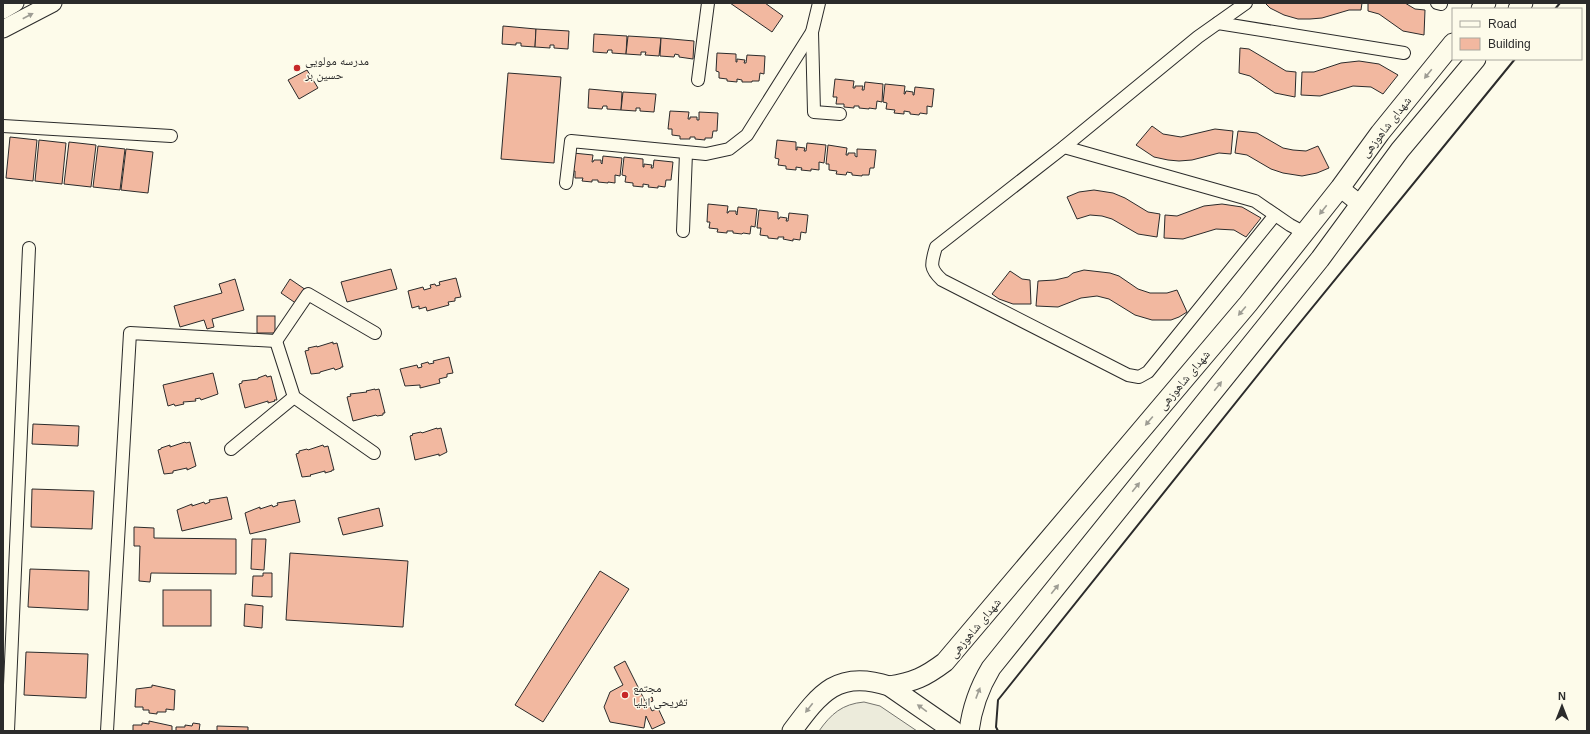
<svg xmlns="http://www.w3.org/2000/svg" width="1590" height="734" font-family="Helvetica,'Noto Naskh Arabic',sans-serif">
  <style>
    .green { fill: #ecebdb; stroke: #74746e }
    .building { fill: #f2b8a0; stroke: #2b2b2b }
    .lines { fill: none; stroke-linecap: round; stroke-linejoin: round }
    .street-casing { stroke: #2b2b2b; stroke-width: 14 }
    .secondary-casing { stroke: #2b2b2b; stroke-width: 19 }
    .primary-casing { stroke: #2b2b2b; stroke-width: 21 }
    .street { stroke: #fdfbea; stroke-width: 12 }
    .secondary { stroke: #fdfbea; stroke-width: 17 }
    .primary { stroke: #fdfbea; stroke-width: 19 }
    .wall { stroke: #2b2b2b; stroke-width: 2 }
    .oneway { fill: #9e9d94 }
    .poi-dot { fill: #c62828; stroke: #fdfbea; stroke-width: 1.5 }
    .labels { text-anchor: middle; stroke-width: 3; stroke-linejoin: round; paint-order: stroke }
    .poi-label { font-size: 12px; fill: #2b2b2b; stroke: #fdfbea; text-anchor: start }
    .street-label { font-size: 12px; fill: #2b2b2b; stroke: #fdfbea }
  </style>
  <rect width="100%" height="100%" fill="#fdfbea"/>
  <path class="green" d="M864,702L880,706L917,731H819C831,714 842,704 864,702Z"/>
  <g class="building">
    <polygon points="730,3 765,3 783,16 772,32"/>
    <polygon points="1266,3 1362,3 1361,10 1349,10 1322,18 1310,19 1298,19 1284,15 1270,8 1266,4"/>
    <polygon points="1368,3 1405,3 1415,9 1425,10 1424,35 1403,31 1379,14 1368,11"/>
    <polygon points="503,26 536,29 535,47 521,46 521,43 516,43 516,45 502,44"/>
    <polygon points="536,29 569,31 568,49 554,48 554,45 550,45 550,48 535,47"/>
    <polygon points="594,34 627,36 626,54 612,53 612,50 608,50 607,53 593,52"/>
    <polygon points="628,36 661,38 659,56 645,55 646,52 641,52 641,55 626,54"/>
    <polygon points="661,38 694,41 693,59 679,57 679,55 675,54 674,57 660,56"/>
    <polygon points="1240,48 1249,49 1286,71 1296,72 1295,97 1275,93 1250,76 1239,73"/>
    <polygon points="717,53 736,54 736,62 737,62 737,59 745,60 744,63 746,63 747,55 765,56 764,74 760,73 759,81 752,81 752,82 742,82 742,80 737,79 737,82 727,81 727,79 719,78 719,72 716,71"/>
    <polygon points="1359,61 1379,64 1398,75 1383,94 1371,87 1353,86 1320,96 1301,95 1302,72 1314,72 1341,63"/>
    <polygon points="307,70 318,88 299,99 288,80"/>
    <polygon points="508,73 561,77 554,163 501,159"/>
    <polygon points="835,79 854,81 853,88 855,88 855,86 863,86 862,90 864,90 865,82 883,84 882,102 877,101 876,109 869,108 869,109 859,108 859,106 854,106 854,108 844,107 844,104 836,104 837,97 833,97"/>
    <polygon points="885,84 905,86 904,94 905,94 906,91 913,92 913,95 914,95 915,87 934,89 932,107 927,106 927,114 920,113 919,115 910,114 910,112 904,111 904,114 894,113 895,110 886,109 887,103 883,102"/>
    <polygon points="589,89 622,92 621,110 607,109 607,106 603,106 602,109 588,108"/>
    <polygon points="623,92 656,94 654,112 640,111 640,108 636,108 636,111 621,110"/>
    <polygon points="670,111 689,112 688,119 690,119 690,117 697,117 697,120 699,120 699,112 718,113 717,131 713,131 712,138 705,138 705,140 695,139 695,137 690,137 690,139 680,139 680,136 672,135 672,129 668,129"/>
    <polygon points="1152,126 1163,134 1181,137 1215,129 1233,131 1231,154 1219,153 1192,160 1179,161 1168,160 1154,157 1136,145"/>
    <polygon points="1238,131 1257,133 1283,148 1293,150 1306,151 1318,146 1329,168 1317,173 1302,176 1283,173 1271,169 1247,155 1235,153"/>
    <polygon points="10,137 37,140 33,181 6,178"/>
    <polygon points="39,140 66,143 62,184 35,181"/>
    <polygon points="777,140 796,142 796,150 797,150 797,147 805,148 804,151 806,151 807,143 826,145 824,163 819,162 819,170 811,169 811,171 801,170 802,168 796,167 796,170 786,169 786,166 778,165 779,159 775,158"/>
    <polygon points="69,142 96,145 91,187 64,184"/>
    <polygon points="828,145 847,148 846,155 848,155 848,153 855,153 855,156 857,157 857,149 876,150 874,168 870,168 869,175 862,175 862,176 852,175 852,173 847,172 846,175 836,174 837,171 829,170 829,164 826,164"/>
    <polygon points="98,146 125,149 120,190 93,187"/>
    <polygon points="126,149 153,152 148,193 121,190"/>
    <polygon points="573,153 593,155 592,162 593,162 594,160 601,160 601,163 602,164 603,156 622,158 620,176 615,175 615,183 608,182 608,183 598,182 598,180 592,180 592,182 582,181 583,178 575,178 575,171 571,171"/>
    <polygon points="624,157 643,159 643,167 644,167 644,164 652,165 651,168 653,168 654,160 673,162 671,180 666,180 665,187 658,186 658,188 648,187 649,185 643,184 643,187 633,186 633,183 625,182 626,176 622,175"/>
    <polygon points="1094,190 1113,193 1125,198 1148,212 1160,214 1157,237 1138,234 1112,219 1102,216 1090,215 1077,219 1067,197 1079,192"/>
    <polygon points="708,204 728,206 727,213 728,213 729,211 736,211 736,214 737,215 738,207 757,209 755,227 751,226 750,234 743,233 742,234 733,233 733,231 727,231 727,233 717,232 718,229 709,228 710,222 707,222"/>
    <polygon points="1222,204 1242,207 1261,218 1246,237 1234,230 1216,229 1183,239 1164,238 1165,215 1177,216 1204,206"/>
    <polygon points="759,210 778,212 778,219 779,219 780,217 787,218 786,221 788,221 789,213 808,215 806,233 801,232 800,240 793,239 793,241 783,239 784,237 778,237 778,239 768,238 768,236 760,235 761,228 757,228"/>
    <polygon points="391,269 397,289 347,302 341,282"/>
    <polygon points="1084,270 1110,273 1119,276 1138,289 1150,293 1167,293 1177,290 1187,312 1179,317 1171,320 1152,320 1135,315 1109,299 1097,296 1081,298 1058,307 1036,306 1038,281 1055,280 1068,277 1073,273"/>
    <polygon points="1010,271 1022,279 1030,280 1031,304 1013,304 999,299 992,294"/>
    <polygon points="456,278 461,297 455,298 455,301 448,302 449,305 427,311 426,307 419,309 419,306 412,308 408,291 423,287 424,290 431,288 430,285 435,284 436,286 440,285 439,282"/>
    <polygon points="235,279 244,310 212,319 214,327 207,329 204,320 180,327 174,306 222,293 219,284"/>
    <polygon points="290,279 306,290 297,304 281,293"/>
    <rect x="257" y="316" width="18" height="17"/>
    <polygon points="333,342 333,344 337,343 343,367 341,367 341,368 335,370 334,368 320,372 320,373 311,374 305,351 309,350 308,348 317,346 317,347"/>
    <polygon points="449,357 453,373 447,374 447,377 439,379 440,383 420,388 420,385 405,386 400,369 417,365 418,368 422,367 421,364 428,362 429,364 434,363 433,361"/>
    <polygon points="213,373 218,394 201,400 200,398 195,399 196,401 183,402 184,404 175,406 174,404 168,406 163,385"/>
    <polygon points="266,375 267,377 271,376 277,400 274,400 275,401 268,403 268,401 245,408 239,384 242,383 242,381 258,379 258,378"/>
    <polygon points="375,389 375,390 379,389 385,413 383,413 383,415 377,416 376,415 353,421 347,397 351,396 350,394 367,392 366,391"/>
    <polygon points="33,424 79,426 78,446 32,444"/>
    <polygon points="437,428 437,429 441,428 447,452 439,456 439,454 415,460 410,436 413,435 412,434 421,432 422,433"/>
    <polygon points="185,442 186,443 190,442 196,466 187,470 187,468 173,471 173,473 164,474 158,450 161,449 161,448 170,445 170,447"/>
    <polygon points="323,445 324,447 328,446 334,470 332,470 332,471 325,473 325,471 310,475 311,476 302,477 296,454 299,453 299,451 307,449 308,450"/>
    <polygon points="32,489 94,491 92,529 31,527"/>
    <polygon points="227,497 232,519 182,531 177,510 192,504 192,506 204,502 205,504 210,502 209,500"/>
    <polygon points="295,500 300,522 250,534 245,513 260,507 260,509 272,505 273,507 278,505 277,503"/>
    <polygon points="379,508 383,526 343,535 338,518"/>
    <polygon points="134,527 154,528 154,538 236,539 236,574 151,573 150,582 139,581 140,546 134,546"/>
    <polygon points="252,539 266,539 264,570 251,569"/>
    <polygon points="290,553 408,561 403,627 286,620"/>
    <polygon points="30,569 89,571 88,610 28,607"/>
    <polygon points="600,571 629,589 543,722 515,705"/>
    <polygon points="263,573 272,573 272,597 252,596 253,576 263,576"/>
    <rect x="163" y="590" width="48" height="36"/>
    <polygon points="245,604 263,606 262,628 244,626"/>
    <polygon points="26,652 88,654 86,698 24,695"/>
    <polygon points="625,661 645,701 652,697 653,701 648,703 652,711 658,708 665,723 652,729 646,716 644,728 610,722 604,707 610,692 623,685 614,667"/>
    <polygon points="152,685 175,690 174,710 166,709 166,712 157,712 157,714 149,713 149,710 143,710 143,707 135,707 136,689 152,687"/>
    <polygon points="149,721 172,726 172,731 133,731 133,725 142,725 142,723 149,724"/>
    <polygon points="193,723 200,724 199,731 176,731 176,727 185,727 185,725 192,726"/>
    <polygon points="217,726 248,727 248,731 217,731"/>
  </g>
  <g class="lines">
    <defs>
      <g id="street">
        <path d="M1246,3L1198,37L1064,147L936,247C931,264 929,268 942,280L1128,375L1139,377L1148,372L1275,215"/>
        <polyline points="1437,3 1441,4"/>
        <polyline points="1218,23 1404,53"/>
        <polyline points="812,32 814,112 840,114"/>
        <polyline points="698,80 708,3"/>
        <polyline points="3,126 171,136"/>
        <polyline points="1064,147 1255,201 1290,225 1305,233"/>
        <polyline points="566,183 571,141 706,154 729,149 747,135 812,32 819,3"/>
        <polyline points="683,231 686,153"/>
        <polyline points="276,341 294,397 374,453"/>
        <polyline points="276,341 308,294 375,333"/>
        <polyline points="231,449 294,397"/>
        <polyline points="8,731 29,248"/>
        <polyline points="107,731 130,333 276,341"/>
      </g>
      <g id="secondary">
        <polyline points="3,10 15,3"/>
        <polyline points="3,29 53,3"/>
        <polyline points="1340,188 1360,204"/>
      </g>
      <g id="primary">
        <polyline points="1481,9 1486,3"/>
        <polyline points="1518,9 1523,3"/>
        <path d="M889,686C914,682 925,677 945,662L1248,304L1340,188L1380,133L1453,43"/>
        <path d="M792,731C820,693 838,669 889,686L954,731"/>
        <path d="M969,731C972,707 979,688 991,668L1320,259L1400,150L1476,59"/>
      </g>
    </defs>
    <use href="#street" class="street-casing"/>
    <use href="#secondary" class="secondary-casing"/>
    <use href="#primary" class="primary-casing"/>
    <use href="#street" class="street"/>
    <use href="#secondary" class="secondary"/>
    <use href="#primary" class="primary"/>
    <g class="wall">
      <polyline points="1555,9 1560,3"/>
      <polyline points="998,731 996,727 998,700 1285,341 1515,59"/>
    </g>
  </g>
  <defs><path id="oneway-solid" d="M-6-.8H1V-3.2L6.5 0L1 3.2V.8H-6Z"/></defs>
  <g class="oneway">
    <use href="#oneway-solid" transform="translate(28 16) rotate(-28)"/>
    <use href="#oneway-solid" transform="translate(1428 74) rotate(129)"/>
    <use href="#oneway-solid" transform="translate(1323 210) rotate(128)"/>
    <use href="#oneway-solid" transform="translate(1242 311) rotate(130)"/>
    <use href="#oneway-solid" transform="translate(1218 386) rotate(-51)"/>
    <use href="#oneway-solid" transform="translate(1149 421) rotate(130)"/>
    <use href="#oneway-solid" transform="translate(1136 487) rotate(-51)"/>
    <use href="#oneway-solid" transform="translate(1055 589) rotate(-51)"/>
    <use href="#oneway-solid" transform="translate(978 693) rotate(-69)"/>
    <use href="#oneway-solid" transform="translate(809 708) rotate(128)"/>
    <use href="#oneway-solid" transform="translate(922 708) rotate(-144)"/>
  </g>
  <g class="poi-dot">
    <circle cx="297" cy="68" r="4"/>
    <circle cx="625" cy="695" r="4"/>
  </g>
  <g class="labels">
    <g class="poi-label">
      <text x="305" y="65">مدرسه مولویی<tspan x="305" dy="14">حسین بر</tspan></text>
      <text x="633" y="692">مجتمع<tspan x="633" dy="14">تفریحی ایلیا</tspan></text>
    </g>
    <g class="street-label">
      <text transform="translate(1386 127) rotate(-52)" y="4">شهدای شاهوزهی</text>
      <text transform="translate(1184 380) rotate(-50)" y="4">شهدای شاهوزهی</text>
      <text transform="translate(975 628) rotate(-50)" y="4">شهدای شاهوزهی</text>
    </g>
  </g>
  <rect width="1590" height="734" fill="none" stroke="#2b2b2b" stroke-width="8"/>
  <rect x="1452" y="8" width="130" height="52" fill="#fdfbea" stroke="#a9a89e"/>
  <rect x="1460" y="21" width="20" height="6" fill="#fdfbea" stroke="#a9a89e"/>
  <text x="1488" y="28" font-size="12" fill="#2b2b2b">Road</text>
  <rect x="1460" y="38" width="20" height="12" fill="#f2b8a0" stroke="#a9a89e"/>
  <text x="1488" y="48" font-size="12" fill="#2b2b2b">Building</text>
  <g transform="translate(1562 706)" stroke="#fdfbea" stroke-width="3" paint-order="stroke">
  <path d="M0-3L7 15L0 10L-7 15Z" fill="#2b2b2b"/>
  <text y="-6" font-size="11" font-weight="bold" text-anchor="middle" fill="#2b2b2b">N</text>
  </g>
</svg>
